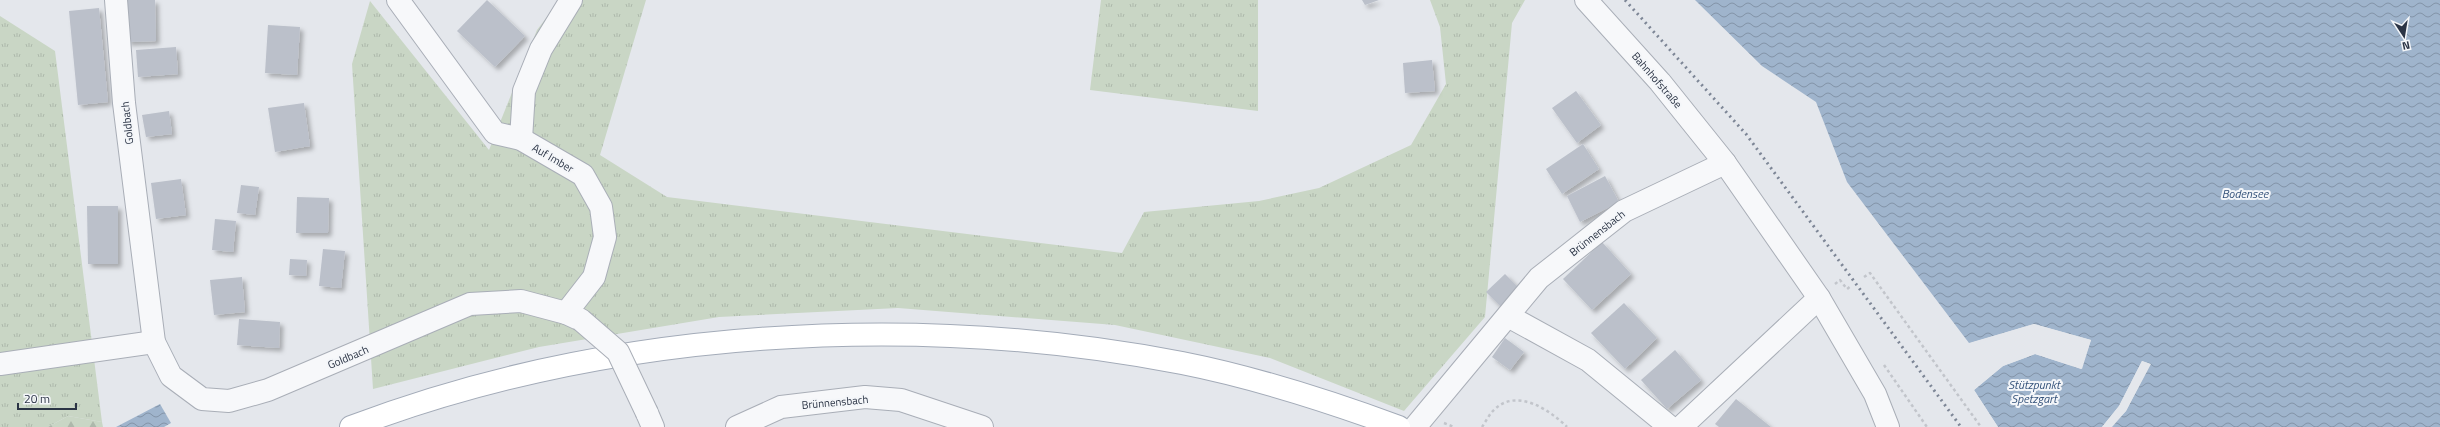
<svg xmlns="http://www.w3.org/2000/svg" width="2440" height="427" font-family="'Titillium Web',sans-serif">
  <style>
    .grass { fill: url(#grass-tufts) }
    .forest { fill: url(#forest-firs) }
    .water { fill: url(#water-waves) }
    .pier { fill: #e4e7ec }
    .building { fill: #bbc0ca; filter: url(#shadow) }
    .lines { fill: none; stroke-linecap: round; stroke-linejoin: round }
    .minor-casing { stroke: #a9aeb7; stroke-width: 24 }
    .major-casing { stroke: #a3abb8; stroke-width: 24 }
    .path { stroke: #c2c5cb; stroke-width: 2.5; stroke-dasharray: 3 3; stroke-linecap: butt }
    .minor { stroke: #f7f8fa; stroke-width: 22 }
    .major { stroke: #fff; stroke-width: 22 }
    .rail { stroke: #7d8696; stroke-width: 3; stroke-dasharray: 2 4; stroke-linecap: butt }
    .minor-bridge-casing { stroke: #a9aeb7; stroke-width: 24; stroke-linecap: butt }
    .minor-bridge { stroke: #f7f8fa; stroke-width: 22 }
    .labels { text-anchor: middle; stroke-width: 4; stroke-linejoin: round; paint-order: stroke }
    .street-label { font-size: 11px; fill: #2b3445; stroke: #f4f6f9 }
    .water-label { font-size: 12px; font-style: italic; fill: #34527a; stroke: #f4f6f9 }
  </style>
  <defs>
    <pattern id="grass-tufts" width="24" height="20" patternUnits="userSpaceOnUse"><rect width="24" height="20" fill="#c9d6c5"/><path d="M3 7l-1-3M5 7V3M7 7l1-3M15 17l-1-3M17 17v-4M19 17l1-3" fill="none" stroke="#adb8ab"/></pattern>
    <pattern id="forest-firs" width="22" height="20" patternUnits="userSpaceOnUse"><rect width="22" height="20" fill="#c9d6c5"/><path d="M5 1l3.5 6h-7zM16 11l3.5 6h-7z" fill="#adb8ab"/></pattern>
    <pattern id="water-waves" width="16" height="10" patternUnits="userSpaceOnUse"><rect width="16" height="10" fill="#9fb4cc"/><path d="M0 5q4-4 8 0t8 0" fill="none" stroke="#8293a7"/></pattern>
    <filter id="shadow"><feDropShadow dx="3.5" dy="3.5" stdDeviation="2" flood-color="#0004"/></filter>
  </defs>
  <rect width="100%" height="100%" fill="#e4e7ec"/>
  <g class="grass">
    <polygon points="560,0 646,0 600,155 667,197 1122,253 1144,212 1259,201 1319,188 1411,145 1446,84 1440,27 1430,0 1525,0 1512,23 1485,317 1404,411 1270,358 1115,325 898,308 719,317 539,347 373,389 352,64 370,1 489,150 537,30"/>
    <polygon points="1101,0 1258,0 1258,111 1090,90"/>
    <polygon points="0,16 55,51 102,422 68,416 48,427 0,427"/>
  </g>
  <polygon class="forest" points="68,416 102,422 103,427 48,427"/>
  <g class="water">
    <polygon points="1695,0 2440,0 2440,427 2112,427 2126,411 2150,364 2142,361 2119,406 2102,427 1998,427 1974,390 2003,366 2035,354 2081,369 2091,340 2034,324 1969,343 1847,182 1816,102 1762,66"/>
    <polygon points="160,404 171,423 164,427 116,427"/>
  </g>
  <g class="pier">
    <polygon points="2034,324 2091,340 2082,369 2035,354 2003,366 1974,390 1998,427 1996,427 1972,390 2002,364 2035,352 2080,366 2088,342 2034,326 1970,345 1967,344"/>
    <polygon points="2142,361 2151,364 2126,411 2110,427 2124,410 2148,365 2143,363 2121,407 2105,427 2102,427 2119,406"/>
  </g>
  <g class="building">
    <polygon points="126,0 155,0 156,41 127,42"/>
    <polygon points="487,0 525,36 495,67 457,31"/>
    <polygon points="1362,0 1379,0 1365,5"/>
    <polygon points="99,8 108,102 78,105 69,11"/>
    <polygon points="268,25 300,27 297,75 265,73"/>
    <polygon points="176,47 178,74 138,77 136,50"/>
    <polygon points="1432,60 1435,91 1405,93 1403,63"/>
    <polygon points="1576,91 1601,125 1577,143 1552,108"/>
    <polygon points="304,103 310,146 275,152 268,108"/>
    <polygon points="169,111 172,134 146,137 142,115"/>
    <polygon points="1583,144 1599,169 1562,194 1546,169"/>
    <polygon points="1605,176 1619,202 1580,222 1567,196"/>
    <polygon points="181,179 186,215 156,219 151,183"/>
    <polygon points="241,185 259,187 255,215 237,213"/>
    <polygon points="297,197 329,198 328,233 296,233"/>
    <polygon points="87,206 118,206 118,264 88,264"/>
    <polygon points="215,219 236,221 233,252 212,250"/>
    <polygon points="1602,242 1631,274 1592,310 1563,279"/>
    <polygon points="323,249 345,251 341,288 319,286"/>
    <polygon points="290,259 307,260 306,276 289,275"/>
    <polygon points="1505,274 1521,290 1502,308 1486,292"/>
    <polygon points="242,277 245,312 214,315 210,280"/>
    <polygon points="1624,303 1657,338 1625,369 1591,333"/>
    <polygon points="239,319 280,322 279,348 237,345"/>
    <polygon points="1505,338 1524,352 1510,370 1492,357"/>
    <polygon points="1675,350 1701,380 1667,409 1641,380"/>
    <polygon points="1736,399 1771,427 1719,427 1715,424"/>
  </g>
  <g class="lines">
    <defs>
      <g id="minor">
        <polyline points="116,0 124,103 154,342 171,376 202,399 229,401 268,390 470,304 521,301 566,313 581,320"/>
        <polyline points="398,0 495,133 521,139 583,175 601,207 605,237 594,277 566,313"/>
        <polyline points="1586,0 1660,82 1725,163 1819,298 1875,394 1888,427"/>
        <polyline points="521,139 524,91 541,49 571,0"/>
        <polyline points="1508,316 1588,360 1670,427"/>
        <polyline points="0,364 154,342"/>
        <polyline points="647,413 653,427"/>
        <polyline points="737,427 781,407 865,397 901,400 982,427"/>
        <polyline points="1415,427 1539,278 1624,211 1725,163"/>
        <polyline points="1681,427 1819,298"/>
      </g>
      <path id="major" d="M351,427C609,329 913,311 1182,363C1253,377 1331,402 1399,427"/>
    </defs>
    <use href="#minor" class="minor-casing"/>
    <use href="#major" class="major-casing"/>
    <g class="path">
      <polyline points="1864,277 1870,273 1981,427"/>
      <polyline points="1835,284 1840,280 1847,289 1851,286"/>
      <polyline points="1884,365 1927,427"/>
      <polyline points="1444,423 1454,427"/>
      <path d="M1482,427C1486,421 1490,413 1495,409C1517,388 1550,410 1567,427"/>
    </g>
    <use href="#minor" class="minor"/>
    <use href="#major" class="major"/>
    <polyline class="rail" points="1625,0 1746,134 1961,427"/>
    <defs>
      <polyline id="minor-bridge" points="581,320 618,352 647,413"/>
    </defs>
    <use href="#minor-bridge" class="minor-bridge-casing"/>
    <use href="#minor-bridge" class="minor-bridge"/>
  </g>
  <g class="labels">
    <g class="street-label">
      <text transform="translate(1657 80) rotate(49)" y="4">Bahnhofstraße</text>
      <text transform="translate(127 123) rotate(-96)" y="4">Goldbach</text>
      <text transform="translate(553 158) rotate(30)" y="4">Auf Imber</text>
      <text transform="translate(1597 233) rotate(-38)" y="4">Brünnensbach</text>
      <text transform="translate(348 357) rotate(-23)" y="4">Goldbach</text>
      <text transform="translate(835 402) rotate(-5)" y="4">Brünnensbach</text>
    </g>
    <g class="water-label">
      <text x="2245" y="198">Bodensee</text>
      <text x="2034" y="389">Stützpunkt<tspan x="2034" dy="14">Spetzgart</tspan></text>
    </g>
  </g>
  <g transform="translate(2404 36) rotate(168)" stroke="#f4f6f9" stroke-width="3" paint-order="stroke">
  <path d="M0-3L7 15L0 10L-7 15Z" fill="#2b3445"/>
  <text y="-6" font-size="11" font-weight="bold" text-anchor="middle" fill="#2b3445">N</text>
  </g>
  <path d="M18 403v6h58v-6" fill="none" stroke="#2b3445" stroke-width="2"/>
  <text x="24" y="403" font-size="12" fill="#2b3445" stroke="#f4f6f9" stroke-width="3" paint-order="stroke">20 m</text>
</svg>
